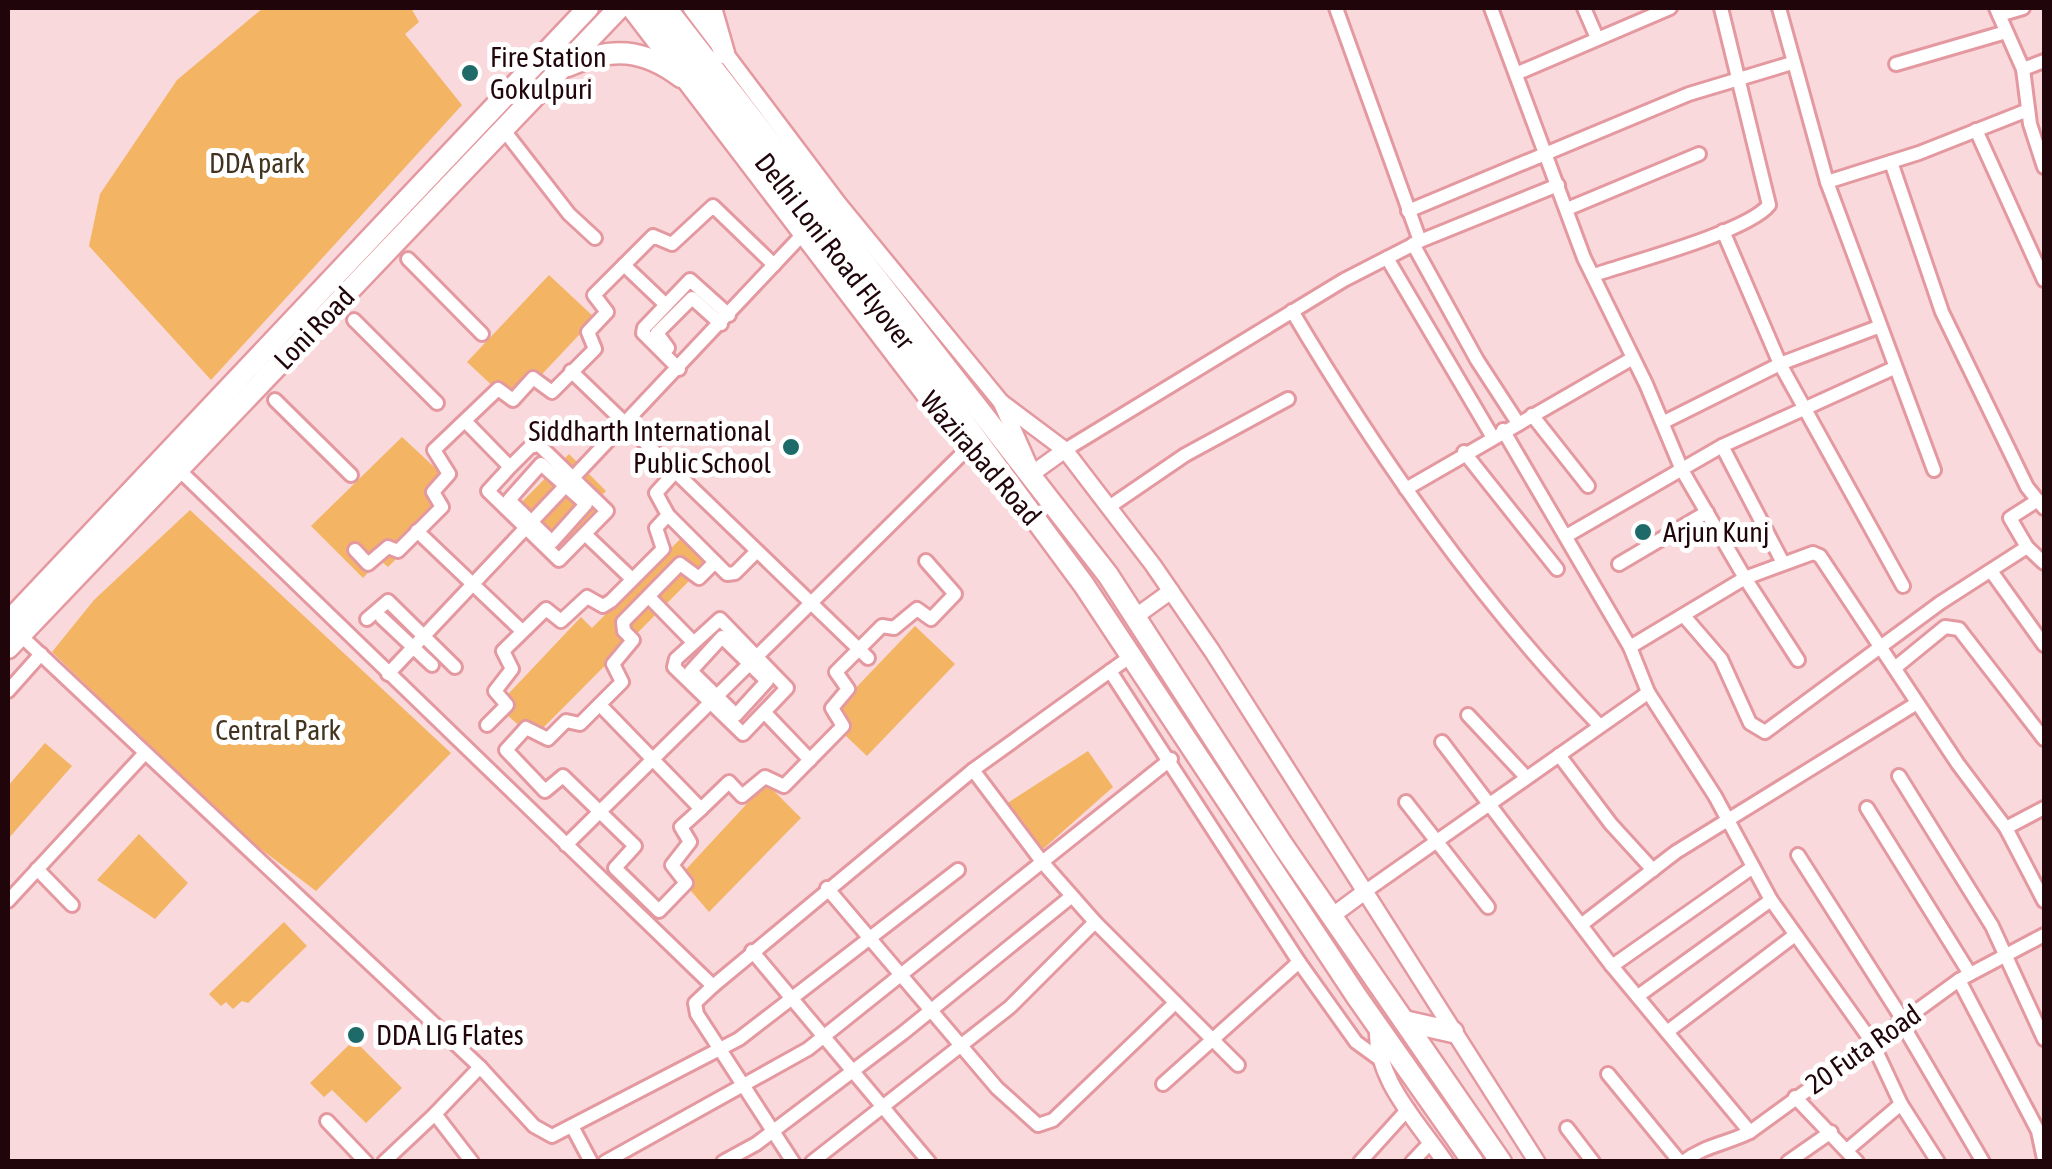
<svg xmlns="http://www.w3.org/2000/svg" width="2052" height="1169" font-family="'Asap Condensed',sans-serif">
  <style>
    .green { fill: #f3b563 }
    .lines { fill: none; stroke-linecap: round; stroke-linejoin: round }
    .minor-casing { stroke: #e499a1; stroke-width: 18 }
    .tertiary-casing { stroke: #e499a1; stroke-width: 20 }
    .trunk-casing { stroke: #e499a1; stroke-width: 25 }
    .minor { stroke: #fff; stroke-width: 12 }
    .tertiary { stroke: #fff; stroke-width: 15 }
    .trunk { stroke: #fff; stroke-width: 20 }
    .poi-dot { fill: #1e6a68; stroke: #fff; stroke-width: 4 }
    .labels { text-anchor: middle; stroke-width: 10; stroke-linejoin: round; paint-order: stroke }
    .poi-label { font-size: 28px; fill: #20060b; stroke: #fff; text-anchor: start }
    .park-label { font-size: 28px; fill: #433420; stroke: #fff }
    .street-label { font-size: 28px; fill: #20060b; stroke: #fff }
  </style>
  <rect width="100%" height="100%" fill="#f9d9db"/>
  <g class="green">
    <polygon points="263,8 411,8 419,22 405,34 462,105 211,380 89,246 100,194 177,80"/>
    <polygon points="549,275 595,318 513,405 467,362"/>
    <polygon points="402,437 446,478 427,497 442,513 388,567 380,560 363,578 311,526"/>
    <polygon points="569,454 606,491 591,506 605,520 566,560 514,510"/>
    <polygon points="190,510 451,753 316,891 240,833 52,652 94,600"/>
    <polygon points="690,529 721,560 696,574 533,738 497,706 581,617 592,628"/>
    <polygon points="915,626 955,664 867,756 827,718"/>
    <polygon points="45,743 72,766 8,839 8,786"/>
    <polygon points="1088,751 1113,787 1043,849 1006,804"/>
    <polygon points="766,783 801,818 709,912 679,877"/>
    <polygon points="139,834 188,883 155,919 97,880"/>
    <polygon points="284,922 307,946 248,1003 242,1001 233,1009 226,1002 221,1006 209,994"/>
    <polygon points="354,1040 402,1088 366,1123 332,1090 324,1097 310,1083"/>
  </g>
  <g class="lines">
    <defs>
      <g id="minor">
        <polyline points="1336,8 1420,241"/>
        <polyline points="1584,8 1597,38"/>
        <polyline points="1779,8 1827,182 1934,470"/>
        <polyline points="1996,8 2023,69 2030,124 2044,167"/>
        <polyline points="1999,15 2023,8"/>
        <polyline points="1896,64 2006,32"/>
        <polyline points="2023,69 2044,61"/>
        <polyline points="1518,73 1670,8"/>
        <polyline points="503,129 569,214 595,238"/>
        <polyline points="1976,130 2044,280"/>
        <polyline points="1891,162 1942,312 2027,487 2044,508"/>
        <polyline points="1827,182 1919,153 2028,110"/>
        <polyline points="1567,209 1699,154"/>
        <polyline points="1408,211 1689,94 1792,63"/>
        <polyline points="1723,231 1780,364 1903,586"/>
        <polyline points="1413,244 1477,360 1518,423"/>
        <polyline points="1387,258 1492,436"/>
        <polyline points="408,259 482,334"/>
        <polyline points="624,265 666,305"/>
        <path d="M1594,275C1632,262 1747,232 1769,205L1721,8"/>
        <path d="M1292,311C1380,459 1479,601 1599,725"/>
        <polyline points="354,320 437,403"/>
        <polyline points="668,348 657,333 692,298 721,324"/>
        <polyline points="679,369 643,333 644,328 690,280 729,315"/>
        <polyline points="571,371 868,658"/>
        <polyline points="275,400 351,475"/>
        <polyline points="1532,415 1588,486"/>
        <polyline points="465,421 510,467 530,447 539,445 607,511 559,560 488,491 510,467"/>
        <polyline points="1664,422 1780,364 1878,327"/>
        <polyline points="1503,430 1630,647"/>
        <polyline points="1722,446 1782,561"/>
        <polyline points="1065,450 1344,280 1420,241 1558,185"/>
        <polyline points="1464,452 1557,569"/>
        <polygon points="541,464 586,504 552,542 509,500"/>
        <polyline points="174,465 713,986 973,770 1131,656"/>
        <polyline points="1406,489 1633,358"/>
        <polyline points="2038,500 2010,518 2027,547 2044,563"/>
        <polyline points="1109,507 1185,455 1288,399"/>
        <polyline points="668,515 727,574 735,573 757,551"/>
        <polyline points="417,531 522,631"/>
        <polyline points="586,535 632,579"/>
        <polyline points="1568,535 1722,446 1894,368"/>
        <polyline points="355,550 368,564 388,547 398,551 442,507 433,492 449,474 434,450 498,389 513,400 533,378 552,392 595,349 588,332 607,312 594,295 653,236 672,244 713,206 774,265"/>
        <polyline points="1619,564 1707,512"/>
        <polyline points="1991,571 2044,645"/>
        <polyline points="649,597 693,642"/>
        <polyline points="1684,616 1721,659 1750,723 1765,732 1940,603 2027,547"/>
        <polyline points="382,618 432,665"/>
        <polyline points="367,619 388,601 455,667"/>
        <polygon points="720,619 787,688 743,734 674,667 676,659"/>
        <polyline points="18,633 480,1067 534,1126 552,1136 739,1039 958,870"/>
        <polygon points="722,637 767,681 736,715 691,671"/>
        <polyline points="1798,660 1745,578 1813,553 1820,556 1958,764 2006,828 2044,901"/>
        <polyline points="1896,667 1945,627 1959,629 2044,739"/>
        <polyline points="1110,671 1299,962 1356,1042 1378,1058"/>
        <polyline points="388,674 802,235"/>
        <polyline points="8,691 41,654"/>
        <polyline points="1648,692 1715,796 1771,900 1872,1042 1901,1104 1938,1162"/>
        <polyline points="600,705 701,809 729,782 742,796 765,777 784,786 843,726 832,708 848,689 836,672 882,626 894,628 917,609 931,619 955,594 926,561"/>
        <polyline points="765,713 810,760"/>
        <polyline points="1468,715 1526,777"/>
        <polyline points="487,725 507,705 495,691 512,669 503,651 546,609 561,621 587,597 603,606 611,601 663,549 656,528 668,515 656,493 675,472"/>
        <polyline points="1442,742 1612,966 1750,1132"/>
        <polyline points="1559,755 1611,824 1653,870"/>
        <polyline points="973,770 1043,863 1095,922 1238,1065"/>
        <polyline points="1899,776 1992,926 2044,1039"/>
        <polyline points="1406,802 1488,907"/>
        <polyline points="1867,808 1970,974"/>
        <polyline points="701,809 681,827 690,842 672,865 686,883 659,911 615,868 635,846 563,776 545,791 506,750 526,728 548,739 566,721 580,724 622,682 613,664 633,640 624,631 623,622 680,564 699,578 715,562"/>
        <polyline points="2006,828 2044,808"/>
        <polyline points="566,845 970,446"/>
        <polyline points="1798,855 1903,1020"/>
        <polyline points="37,869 72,905"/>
        <polyline points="827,888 997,1088 1038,1125 1053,1120 1175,1003"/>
        <polyline points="1363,893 1642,697 1648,692 1630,647 1745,578 1682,470 1646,384 1584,258 1491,8"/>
        <polyline points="8,901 145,753"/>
        <polyline points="1581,925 1676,852 1917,703"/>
        <polyline points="752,951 929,1162"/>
        <polyline points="1612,966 1753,867"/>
        <polyline points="1959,980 2038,1131 2044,1159"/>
        <polyline points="713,986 695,1003 697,1014 793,1162"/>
        <polyline points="1638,996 1771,900"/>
        <polyline points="1901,1022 1983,1162"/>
        <polyline points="1667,1032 1795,935"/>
        <polyline points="1608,1074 1680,1162"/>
        <polyline points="1163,1084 1299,962"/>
        <polyline points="1795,1097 1857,1162"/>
        <polyline points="435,1114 480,1067"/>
        <polyline points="327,1121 366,1162"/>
        <polyline points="573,1128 591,1162"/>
        <polyline points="1567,1128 1593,1162"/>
        <polyline points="1847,1150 1901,1104"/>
        <polyline points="384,1162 435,1114 472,1162"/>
        <polyline points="605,1162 808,1049 1171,759"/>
        <polyline points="723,1162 756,1144 903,1033 1072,896"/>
        <polyline points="812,1162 1010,1007 1095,922"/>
        <polyline points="1360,1162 1408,1109"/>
        <polyline points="1412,1162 1431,1142"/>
        <path d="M1683,1162C1705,1145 1726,1144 1750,1132L1959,980L2044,935"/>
        <polyline points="1788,1162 1831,1132"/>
      </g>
      <g id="tertiary">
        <polyline points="629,8 940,416 979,455"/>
        <polyline points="691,8 838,203 1001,402 1029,465"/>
        <polyline points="1001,402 1065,450 1153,565 1212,651 1537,1162"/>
        <polyline points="1033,473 1065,450"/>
        <polyline points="1135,617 1171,591"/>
        <polyline points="1332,916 1363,893"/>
        <path d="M1378,1025C1372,1076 1417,1121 1445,1162"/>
      </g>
      <g id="trunk">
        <polyline points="645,8 873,299 1084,585 1357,997 1473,1162"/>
        <polyline points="666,8 1108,575 1282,844 1501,1162"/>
        <polyline points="711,8 724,53"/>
        <path d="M568,66C611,46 644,49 681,77"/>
        <polyline points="8,622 588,8"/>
        <polyline points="8,648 619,8"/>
        <polyline points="1404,1021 1453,1032"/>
      </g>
    </defs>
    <use href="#minor" class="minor-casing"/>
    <use href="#tertiary" class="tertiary-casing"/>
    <use href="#trunk" class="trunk-casing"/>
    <use href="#minor" class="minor"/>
    <use href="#tertiary" class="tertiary"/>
    <use href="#trunk" class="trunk"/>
  </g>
  <g class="poi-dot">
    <circle cx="470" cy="73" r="10"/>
    <circle cx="791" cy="447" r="10"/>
    <circle cx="1643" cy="532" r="10"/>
    <circle cx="356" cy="1035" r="10"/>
  </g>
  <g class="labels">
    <g class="poi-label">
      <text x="490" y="67">Fire Station<tspan x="490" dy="32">Gokulpuri</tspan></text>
      <text x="771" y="441" text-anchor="end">Siddharth International<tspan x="771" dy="32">Public School</tspan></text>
      <text x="1663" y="542">Arjun Kunj</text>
      <text x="376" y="1045">DDA LIG Flates</text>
    </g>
    <g class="park-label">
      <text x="257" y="173">DDA park</text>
      <text x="278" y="740">Central Park</text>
    </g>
    <g class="street-label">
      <text transform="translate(835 251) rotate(52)" y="10">Delhi Loni Road Flyover</text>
      <text transform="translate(314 328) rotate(-46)" y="10">Loni Road</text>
      <text transform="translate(981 458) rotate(49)" y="10">Wazirabad Road</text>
      <text transform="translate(1863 1049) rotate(-35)" y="10">20 Futa Road</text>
    </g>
  </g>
  <rect width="2052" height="1169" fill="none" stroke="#20060b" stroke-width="20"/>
</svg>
